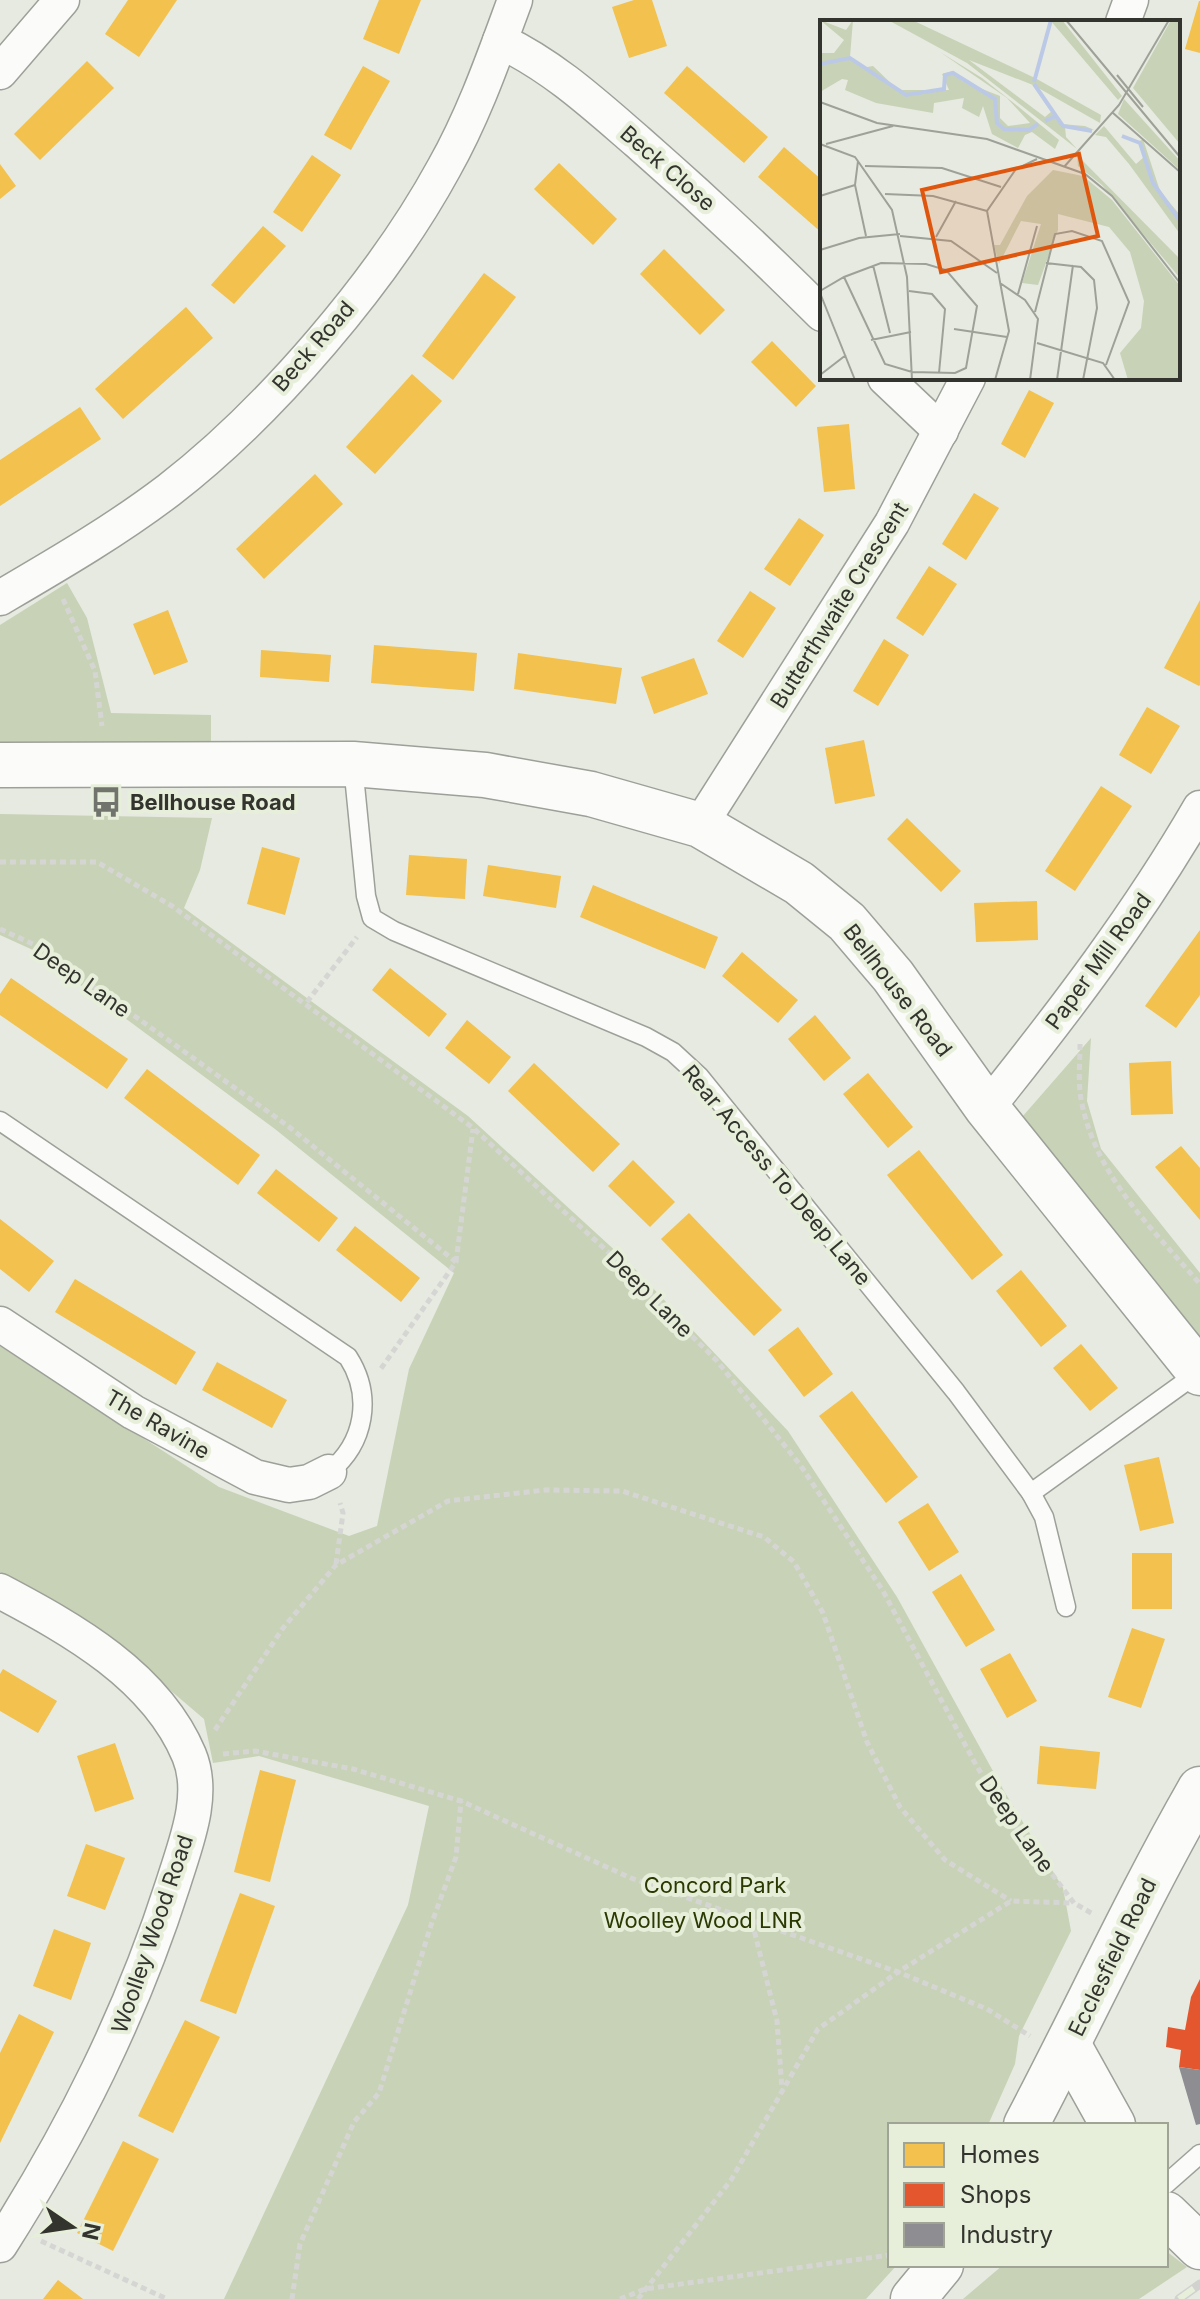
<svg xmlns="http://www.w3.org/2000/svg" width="1200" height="2299" font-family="Inter,sans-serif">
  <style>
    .green { fill: #c8d2b7 }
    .homes { fill: #f2c14e }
    .shops { fill: #e4572e }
    .industry { fill: #8d8d92 }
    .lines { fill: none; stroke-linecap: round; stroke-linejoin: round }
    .lane-casing { stroke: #9da099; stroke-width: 21 }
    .street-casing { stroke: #9da099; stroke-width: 37 }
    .secondary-casing { stroke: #9da099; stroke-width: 47 }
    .path { stroke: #d5d6d3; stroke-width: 5; stroke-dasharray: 6 4; stroke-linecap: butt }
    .lane { stroke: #fbfcfa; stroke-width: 18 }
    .street { stroke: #fbfcfa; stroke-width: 34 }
    .secondary { stroke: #fbfcfa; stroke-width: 44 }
    .rail-casing { stroke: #d1d1cf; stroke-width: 9 }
    .rail { stroke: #e7efdb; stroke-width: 6; stroke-dasharray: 18; stroke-linecap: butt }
    .labels { text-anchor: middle; stroke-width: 8; stroke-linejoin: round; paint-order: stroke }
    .street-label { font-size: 22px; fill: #32342d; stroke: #e7efdb }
    .poi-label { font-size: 22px; font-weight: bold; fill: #32342d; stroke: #e7efdb; text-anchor: start }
    .park-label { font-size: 22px; fill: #2b3a02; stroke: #e7efdb }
    .inset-river { fill: none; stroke: #bbc9e6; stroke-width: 4 }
    .inset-road { fill: none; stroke: #9ea198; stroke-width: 2 }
    .view { fill: #df570e; fill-opacity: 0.15; stroke: #df570e; stroke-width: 4 }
    .inset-edge { fill: none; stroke: #32342d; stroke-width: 4 }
  </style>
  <rect width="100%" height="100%" fill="#e6eae0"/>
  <g class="green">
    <polygon points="67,583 87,618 111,713 211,715 211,749 0,746 0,625"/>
    <polygon points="0,814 212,818 200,870 184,908 468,1116 632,1266 788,1431 897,1597 1004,1791 1063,1888 1071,1931 1019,2036 1015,2064 988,2125 890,2125 890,2265 897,2265 866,2299 224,2299 408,1905 429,1806 259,1756 213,1763 204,1719 94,1625 0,1572 0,1346 219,1487 349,1536 377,1526 409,1369 454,1273 275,1129 33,950 0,935"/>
    <polygon points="1091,1038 1087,1101 1101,1149 1200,1273 1200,1338 1023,1116"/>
    <polygon points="1166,2251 1187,2267 1139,2299 963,2299 1003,2265 1166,2265"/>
  </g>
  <g class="homes">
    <polygon points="128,0 177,0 139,57 105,34"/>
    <polygon points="379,0 421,0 399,54 363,39"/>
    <polygon points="634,0 652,0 667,46 629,58 612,7"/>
    <polygon points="1199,1 1200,1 1200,53 1185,49"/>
    <polygon points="87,61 114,88 40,160 14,134"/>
    <polygon points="363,66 390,81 351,150 324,135"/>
    <polygon points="687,66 768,137 744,163 664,93"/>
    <polygon points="784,147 822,180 822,233 758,177"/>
    <polygon points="312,155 341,175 302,232 273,212"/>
    <polygon points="559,163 617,219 593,245 534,189"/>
    <polygon points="0,164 16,186 0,199"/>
    <polygon points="263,226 286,246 234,304 211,285"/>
    <polygon points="664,249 725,310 700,335 640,274"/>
    <polygon points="484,273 516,297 453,380 422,356"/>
    <polygon points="186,307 213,338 123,419 95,389"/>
    <polygon points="772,341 816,386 796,407 751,362"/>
    <polygon points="412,374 442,401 375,474 346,447"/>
    <polygon points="1029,390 1054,403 1025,458 1001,444"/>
    <polygon points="80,407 101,439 0,506 0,460"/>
    <polygon points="849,424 855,489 824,492 817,427"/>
    <polygon points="315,474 343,504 264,579 236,549"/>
    <polygon points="974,493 999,508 966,560 942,544"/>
    <polygon points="799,518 824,535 790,586 764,569"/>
    <polygon points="929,566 957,584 923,636 896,618"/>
    <polygon points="750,591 776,608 743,658 717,641"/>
    <polygon points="1200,600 1200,685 1199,686 1164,668"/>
    <polygon points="168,610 188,662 154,675 133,624"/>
    <polygon points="884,639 909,655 878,706 853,691"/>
    <polygon points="374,645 477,653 474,691 371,683"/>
    <polygon points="261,650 331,655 329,682 260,677"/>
    <polygon points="518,653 622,668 616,704 514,689"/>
    <polygon points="694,658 708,694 654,714 641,677"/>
    <polygon points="1147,707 1180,726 1151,774 1119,755"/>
    <polygon points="864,740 875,796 835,804 825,748"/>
    <polygon points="1101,786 1132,806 1075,891 1045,871"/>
    <polygon points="907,818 961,871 941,892 887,839"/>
    <polygon points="262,847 300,858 285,915 247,904"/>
    <polygon points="409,855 467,859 465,899 406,895"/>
    <polygon points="488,865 561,876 556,908 483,896"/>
    <polygon points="593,885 718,937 705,969 580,917"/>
    <polygon points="1037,901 1038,940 976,942 974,903"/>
    <polygon points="1200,930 1200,995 1176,1028 1145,1006"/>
    <polygon points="742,952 798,1000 778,1023 722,976"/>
    <polygon points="390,968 447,1014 429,1037 372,990"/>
    <polygon points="11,978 128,1059 107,1089 0,1015 0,994"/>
    <polygon points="815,1015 851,1058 824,1081 788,1039"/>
    <polygon points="467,1020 511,1057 489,1084 445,1048"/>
    <polygon points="1171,1061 1173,1114 1131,1115 1129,1063"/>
    <polygon points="534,1063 620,1144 593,1172 508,1091"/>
    <polygon points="147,1069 260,1155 238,1185 124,1098"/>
    <polygon points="868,1073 913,1127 888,1148 843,1094"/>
    <polygon points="1181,1146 1200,1168 1200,1220 1155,1167"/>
    <polygon points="919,1150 1003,1255 972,1280 887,1175"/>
    <polygon points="633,1160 675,1202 650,1227 608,1186"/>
    <polygon points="276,1169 338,1218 319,1242 257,1193"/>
    <polygon points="689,1213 782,1310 754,1336 661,1239"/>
    <polygon points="0,1219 54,1261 29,1292 0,1269"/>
    <polygon points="355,1226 420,1278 401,1302 336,1250"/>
    <polygon points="1021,1270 1067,1326 1041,1347 996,1291"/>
    <polygon points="75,1279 196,1352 176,1385 55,1312"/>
    <polygon points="798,1327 833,1374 804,1397 768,1350"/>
    <polygon points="1081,1344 1118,1388 1090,1411 1053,1368"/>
    <polygon points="217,1362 287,1400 272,1428 202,1390"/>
    <polygon points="852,1391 918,1477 886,1503 819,1416"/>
    <polygon points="1159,1457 1174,1523 1140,1531 1124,1465"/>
    <polygon points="928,1503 959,1552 929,1571 898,1522"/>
    <rect x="1132" y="1553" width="40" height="56"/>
    <polygon points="961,1574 995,1630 966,1647 932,1592"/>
    <polygon points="1132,1628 1165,1639 1141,1708 1108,1697"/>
    <polygon points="1010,1653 1037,1701 1007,1718 980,1669"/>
    <polygon points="3,1669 57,1701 38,1733 0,1711 0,1674"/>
    <polygon points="115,1743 134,1799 95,1812 77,1756"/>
    <polygon points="1040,1746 1100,1752 1096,1789 1037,1784"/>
    <polygon points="260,1770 296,1780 270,1882 234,1872"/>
    <polygon points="86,1844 125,1858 105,1910 67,1896"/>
    <polygon points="240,1893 275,1906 236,2014 200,2001"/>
    <polygon points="54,1929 91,1943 71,2000 33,1986"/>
    <polygon points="19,2014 54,2032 0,2143 0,2053"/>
    <polygon points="185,2020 220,2037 173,2133 138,2116"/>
    <polygon points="123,2141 159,2159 113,2251 77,2233"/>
    <polygon points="58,2280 83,2299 43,2299"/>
  </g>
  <polygon class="shops" points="1200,1979 1200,2070 1179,2067 1181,2050 1166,2047 1168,2027 1185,2030 1191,1997"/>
  <polygon class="industry" points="1179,2067 1200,2070 1200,2124 1196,2125"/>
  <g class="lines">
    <defs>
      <g id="lane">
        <polyline points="353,765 366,896 372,918 394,931 646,1037 673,1052 699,1076 956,1392 1031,1493 1044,1517 1066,1607"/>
        <path d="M0,1121L348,1357C373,1396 365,1443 329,1472"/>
        <polyline points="1031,1493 1199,1372"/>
        <polyline points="1166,2184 1200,2154"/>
      </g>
      <g id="street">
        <polyline points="1123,22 1131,0"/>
        <path d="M500,41C553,66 594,104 638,142C702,198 762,254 822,314"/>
        <polyline points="0,72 62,0"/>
        <polyline points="885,378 941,431"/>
        <path d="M0,598C58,564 115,531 169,490C270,412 383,280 444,168C474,115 494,57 515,0"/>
        <polyline points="700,825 892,523 968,378"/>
        <path d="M987,1108C1064,1012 1138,915 1200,808"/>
        <polyline points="0,1324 133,1412 255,1477 289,1485 309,1482 329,1472"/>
        <path d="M0,1591C72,1629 156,1676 189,1755C206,1796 185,1845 173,1884C131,2015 73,2130 0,2245"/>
      </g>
      <g id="secondary">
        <polyline points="0,765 353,764 485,775 591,794 700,825 799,883 847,922 893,976 987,1108 1200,1373"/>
        <polyline points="1069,2046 1113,2125"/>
        <path d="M1026,2125C1085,2013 1137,1899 1200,1789"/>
        <polyline points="1166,2214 1200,2247"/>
        <polyline points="913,2299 941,2265"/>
      </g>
    </defs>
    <use href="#lane" class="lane-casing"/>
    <use href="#street" class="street-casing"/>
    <use href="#secondary" class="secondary-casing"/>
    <g class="path">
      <polyline points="63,599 95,671 102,726"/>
      <polyline points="0,862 97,862 172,906 473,1128 608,1252 717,1361 801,1466 883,1591 976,1765 1012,1822 1074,1903 1093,1914"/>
      <polyline points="0,929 37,946 288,1126 456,1262 380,1370"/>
      <polyline points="307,1002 357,937"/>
      <path d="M1080,1044C1080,1062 1078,1082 1081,1099C1095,1176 1151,1227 1200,1284"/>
      <polyline points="456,1262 473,1129"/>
      <polyline points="336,1564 343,1513 340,1503"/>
      <polyline points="215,1730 283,1628 336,1565 448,1501 545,1490 622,1491 764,1537 794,1562 823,1613 867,1742 900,1807 945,1860 1011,1901"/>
      <polyline points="223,1754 255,1751 353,1769 461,1801 631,1878 898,1972 1011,1901 1073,1903"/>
      <polyline points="752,1922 777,2021 782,2089"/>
      <polyline points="41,2241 167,2299"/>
      <polyline points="292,2299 300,2244 354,2122 379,2093 431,1925 456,1857 461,1801"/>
      <polyline points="620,2299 645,2289 890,2255"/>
      <polyline points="638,2299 731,2180 818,2029 898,1972 987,2009 1030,2036"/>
    </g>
    <use href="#lane" class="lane"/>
    <use href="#street" class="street"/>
    <use href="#secondary" class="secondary"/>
    <defs>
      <polyline id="rail" points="1179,2299 1200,2284"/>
    </defs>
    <use href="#rail" class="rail-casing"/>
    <use href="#rail" class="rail"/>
  </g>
  <defs>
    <symbol id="bus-bare" viewBox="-9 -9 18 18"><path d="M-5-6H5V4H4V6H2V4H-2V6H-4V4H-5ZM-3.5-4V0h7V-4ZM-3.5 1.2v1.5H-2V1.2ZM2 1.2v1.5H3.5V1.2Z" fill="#71746c" stroke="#e7efdb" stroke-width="2.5" paint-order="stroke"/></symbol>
  </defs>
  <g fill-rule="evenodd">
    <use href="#bus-bare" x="84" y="780" width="44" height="44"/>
  </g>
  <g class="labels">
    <g class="street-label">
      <text transform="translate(668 168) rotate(41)" y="8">Beck Close</text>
      <text transform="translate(313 346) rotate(-49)" y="8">Beck Road</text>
      <text transform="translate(839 605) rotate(-58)" y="8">Butterthwaite Crescent</text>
      <text transform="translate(1098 961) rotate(-54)" y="8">Paper Mill Road</text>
      <text transform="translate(82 980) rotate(35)" y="8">Deep Lane</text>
      <text transform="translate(898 990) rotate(52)" y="8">Bellhouse Road</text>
      <text transform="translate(777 1175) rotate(50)" y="8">Rear Access To Deep Lane</text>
      <text transform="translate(650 1294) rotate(45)" y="8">Deep Lane</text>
      <text transform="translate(158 1424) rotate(30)" y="8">The Ravine</text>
      <text transform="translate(1017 1824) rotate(55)" y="8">Deep Lane</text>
      <text transform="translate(152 1934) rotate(-71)" y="8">Woolley Wood Road</text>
      <text transform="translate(1112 1957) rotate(-64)" y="8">Ecclesfield Road</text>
    </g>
    <g class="poi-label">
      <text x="130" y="810">Bellhouse Road</text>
    </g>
    <g class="park-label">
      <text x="715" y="1893">Concord Park</text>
      <text x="703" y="1928">Woolley Wood LNR</text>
    </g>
  </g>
  <g transform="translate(820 20)">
    <rect width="360" height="360" fill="#e6eae0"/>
    <path d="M0,0L26,10L33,0L30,37L42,48L53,46L78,70H129L122,54L133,51L142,61L180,76V98L188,106L210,103L187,78L120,32L162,58L195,84L239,120L235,129L212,112L205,115L198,128L172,114L163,86L159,97L142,88L144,78L114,83L113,93L56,83L25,70L28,60L22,59L0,72V33H14L24,20ZM68,0H92L215,58L281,95L280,103L213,65L149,40L225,97L232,91L241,104L265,106L274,110L245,107L246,117L257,129L147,43ZM230,0H242L302,76L298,80ZM351,0H360V124L313,68ZM304,79L360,141V150L298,94ZM284,106L316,144L324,137L318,122L323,119L340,171L360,195V214L309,144L286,117L275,115ZM257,135L360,239V258L282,165L258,146ZM233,150L263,156L292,180L360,266V360H308L300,333L321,308L324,281L310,232L289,207L238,194V210L218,265L202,263L221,204L201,201L179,244L174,225H180L207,176Z" fill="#c8d2b7"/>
    <path class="inset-river" d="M0,44L30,38L86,75L124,69L125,55L133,53L175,79L177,103L184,109L209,110L218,104M214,62L231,0M214,64L236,96M225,101L236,96L243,106L272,111M302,116L320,123L333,163L360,201"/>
    <path class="inset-road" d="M246,0L360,137M297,55L323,87M0,82L57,103L167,119L265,154L292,176L360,263M293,93L360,152M0,124L35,137L72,190L87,257L92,360M6,124L73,106M38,141L35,165L46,216M45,146L122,148L181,167M244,147L299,85L349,0M65,174L113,176L167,191M0,176L35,165M80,216L131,221L177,253M116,217L136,181M0,230L39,218L80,214M226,243L261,247L274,260L277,288L263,360M53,245L70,313M180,263L205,280L218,299L210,360M0,271L24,257L61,243L106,244L126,250L157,286L146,348L135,353L92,352L65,344L24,257M89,271L112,274L125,289L119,353M0,273L35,360M198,274L217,206M215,292L235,214L252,211L282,221L309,282L286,345M134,309L187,317M51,320L91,312M217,323L283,343L295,360M0,355L26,335M175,360L189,311L167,191L196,149L217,139M237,360L253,245"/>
    <path class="view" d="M259,134L278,216L121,252L102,170Z"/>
    <rect width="360" height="360" class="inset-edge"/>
  </g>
  <rect x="888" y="2123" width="280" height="144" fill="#e7efdb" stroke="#9fa495" stroke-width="2"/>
  <rect x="904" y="2143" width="40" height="24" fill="#f2c14e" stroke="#9fa495" stroke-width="2"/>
  <text x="960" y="2163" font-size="24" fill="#32342d">Homes</text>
  <rect x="904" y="2183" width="40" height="24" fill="#e4572e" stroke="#9fa495" stroke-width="2"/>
  <text x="960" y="2203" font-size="24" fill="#32342d">Shops</text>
  <rect x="904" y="2223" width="40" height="24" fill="#8d8d92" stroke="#9fa495" stroke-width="2"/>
  <text x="960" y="2243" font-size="24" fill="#32342d">Industry</text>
  <g transform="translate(72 2227) rotate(103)" stroke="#e7efdb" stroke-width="6" paint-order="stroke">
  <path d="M0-6L14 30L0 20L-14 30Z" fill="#32342d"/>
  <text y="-12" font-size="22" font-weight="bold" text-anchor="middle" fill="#32342d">N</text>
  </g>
</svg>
